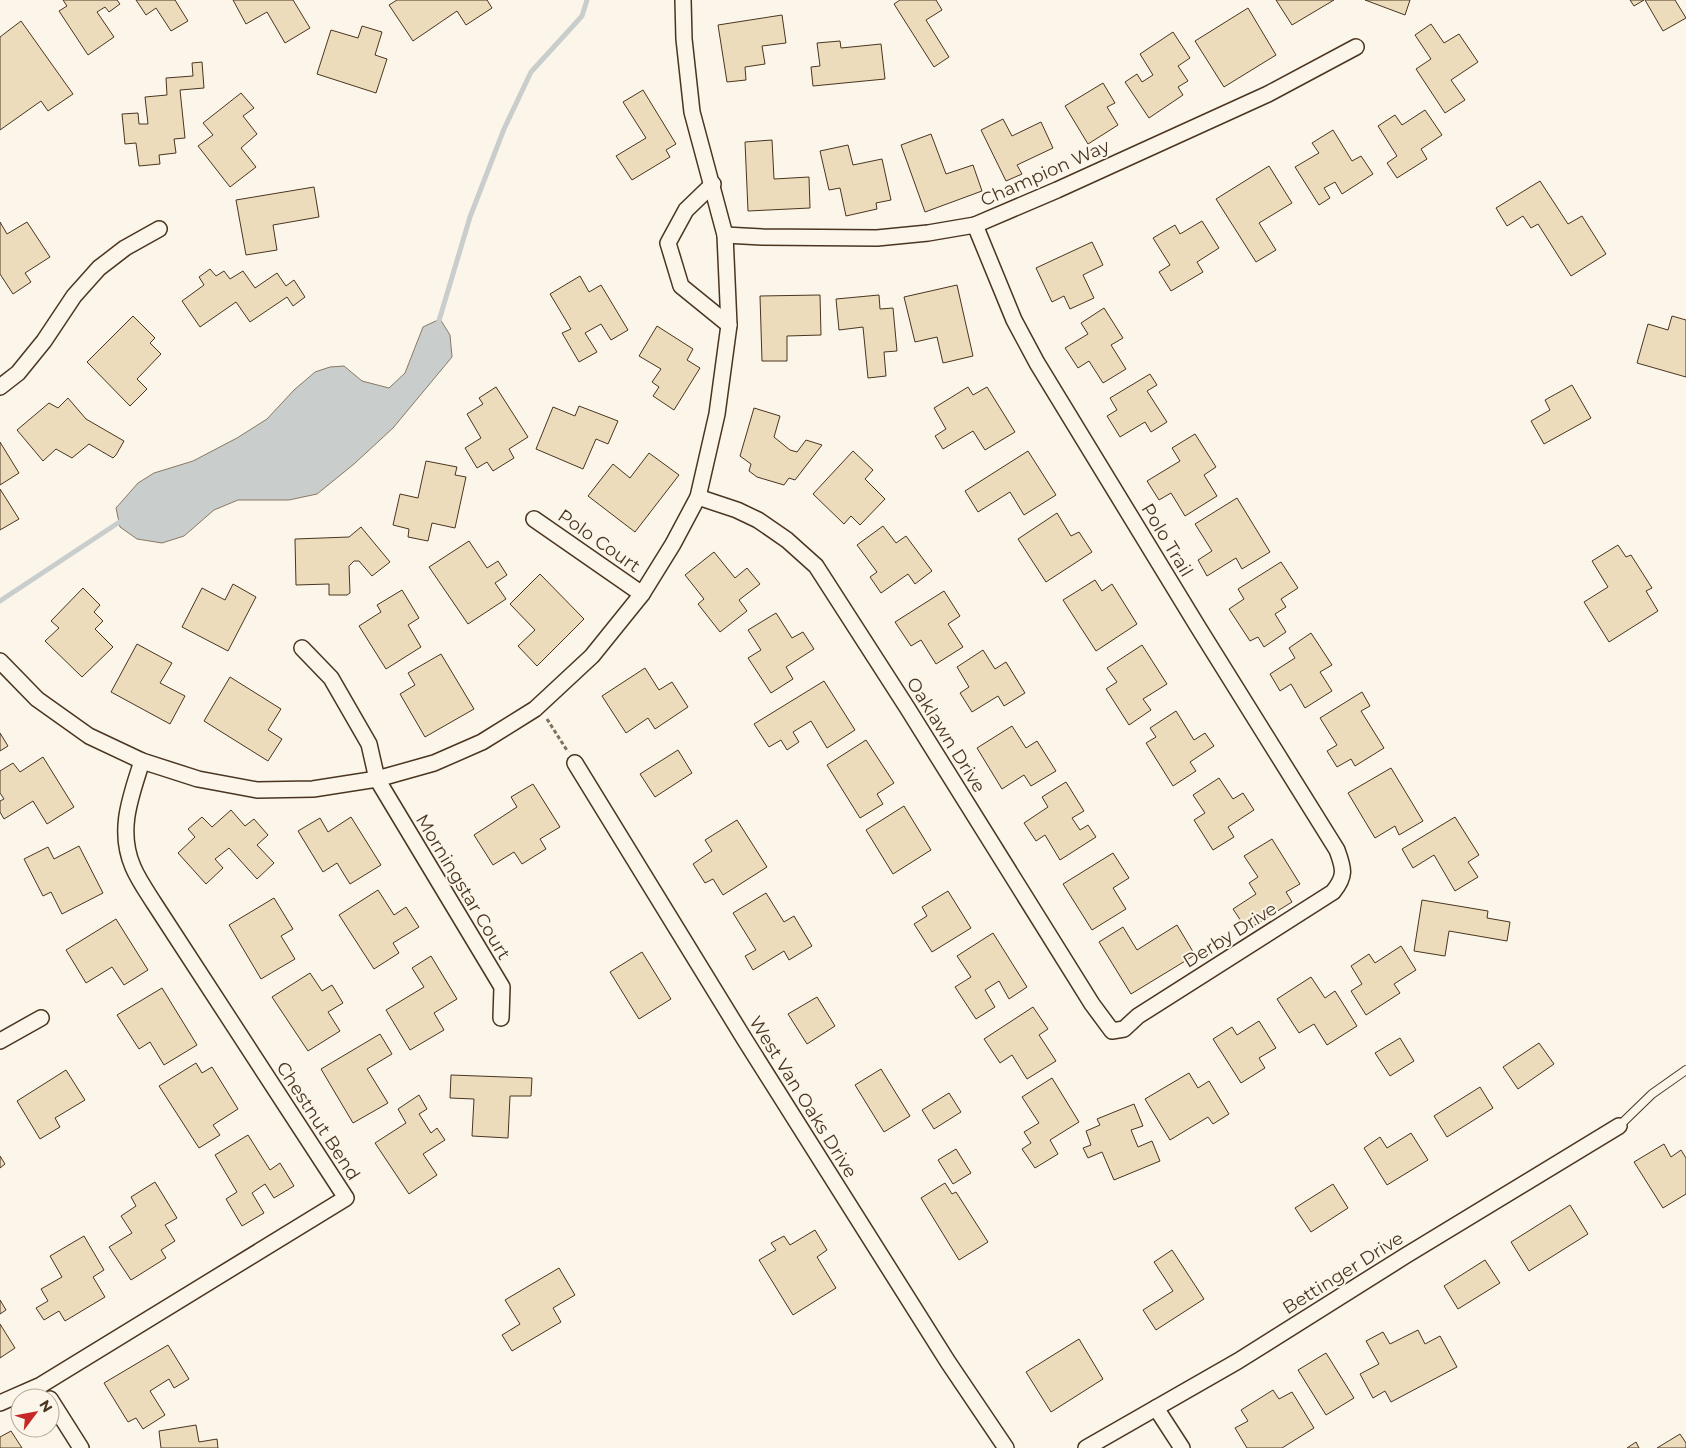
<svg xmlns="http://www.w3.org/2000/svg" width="1686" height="1448" font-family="Montserrat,sans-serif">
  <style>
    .water { fill: #c9cecd; stroke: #887966 }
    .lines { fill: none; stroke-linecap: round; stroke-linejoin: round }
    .stream { stroke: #c9cecd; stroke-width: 5 }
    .building { fill: #ecdcbc; stroke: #4a3520 }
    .service-casing { stroke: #4a3520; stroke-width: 10 }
    .minor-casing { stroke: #4a3520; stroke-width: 18 }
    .path { stroke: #7f6f5c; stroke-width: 3; stroke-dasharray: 4 2.5; stroke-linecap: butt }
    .service { stroke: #fbf6e9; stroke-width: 8 }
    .minor { stroke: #fbf6e9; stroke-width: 15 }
    .labels { text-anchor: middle; stroke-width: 4; stroke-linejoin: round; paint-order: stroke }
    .street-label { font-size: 18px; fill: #4a3520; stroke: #fbf6e9 }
  </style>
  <rect width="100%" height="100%" fill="#fbf6e9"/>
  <polygon class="water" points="440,319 450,335 452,357 393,428 354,464 317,494 289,500 238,500 214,510 184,536 162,543 137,539 120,527 116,508 138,483 154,473 193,461 237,438 267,419 294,390 315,372 330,367 344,366 362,381 389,388 405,373 423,327"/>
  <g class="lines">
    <g class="stream">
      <polyline points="438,324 470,217 504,129 531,72 582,16 587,0"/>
      <polyline points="0,601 124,519"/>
    </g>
  </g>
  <g class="building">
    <polygon points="63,0 117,0 120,4 109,12 105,7 97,12 114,37 88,55 59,11 67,6"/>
    <polygon points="136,0 175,0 188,21 171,31 156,8 146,15"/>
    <polygon points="233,0 293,0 310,28 285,43 267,12 246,24"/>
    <polygon points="397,0 487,0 492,8 466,25 457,11 413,41 389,5"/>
    <polygon points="900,0 936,0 942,10 926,20 949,57 934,67 894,4"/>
    <polygon points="1276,0 1334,0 1292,25"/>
    <polygon points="1365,0 1410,0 1405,15"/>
    <polygon points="1630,0 1644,0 1634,6"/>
    <polygon points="1645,0 1675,0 1686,18 1663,31"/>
    <polygon points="1248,8 1276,55 1224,87 1195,41"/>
    <polygon points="782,15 786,43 762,46 765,64 745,67 746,80 727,82 718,25"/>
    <polygon points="21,21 73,94 48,111 41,101 0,130 0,37"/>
    <polygon points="1431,24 1444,43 1459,34 1478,62 1451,80 1465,100 1445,113 1416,69 1431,59 1415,35"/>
    <polygon points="362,26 382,32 375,55 387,59 376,93 317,74 331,30 358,38"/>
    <polygon points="1173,32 1190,58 1178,66 1188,81 1178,87 1183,95 1149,118 1125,82 1137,74 1142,82 1153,75 1140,54"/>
    <polygon points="840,41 841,48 881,44 885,79 813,86 811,67 820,66 817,43"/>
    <polygon points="202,62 204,88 180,90 185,138 174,139 176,153 159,155 160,164 139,166 136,143 125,144 122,114 138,113 139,124 148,124 145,97 167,95 166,78 193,76 192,63"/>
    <polygon points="1103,83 1115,103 1107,107 1118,125 1088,144 1065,106"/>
    <polygon points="643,90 676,144 666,150 670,157 632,180 616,156 646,138 623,102"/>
    <polygon points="241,93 254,108 243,116 257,134 241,148 256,167 230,187 198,146 213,135 203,123"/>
    <polygon points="1425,110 1442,135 1421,149 1427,159 1397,178 1387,163 1397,156 1378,126 1395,115 1402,125"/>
    <polygon points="1003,119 1012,136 1041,122 1053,148 1017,165 1022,174 1006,181 981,130"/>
    <polygon points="1333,130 1352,161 1361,156 1373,174 1342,194 1335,182 1324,188 1330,198 1319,205 1295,167 1319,153 1312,143"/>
    <polygon points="931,134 946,174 973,165 982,191 925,212 901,145"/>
    <polygon points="772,140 774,179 809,177 810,208 748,211 745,142"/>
    <polygon points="848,145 853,165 882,159 891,200 876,203 877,209 846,216 840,188 829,190 820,151"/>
    <polygon points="1269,166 1292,203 1259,223 1276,250 1256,262 1216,199"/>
    <polygon points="1540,181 1568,224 1582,216 1606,254 1571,276 1538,224 1531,228 1523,216 1507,226 1496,208"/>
    <polygon points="314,187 319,217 273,225 277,250 246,255 236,200"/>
    <polygon points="1202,221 1219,248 1197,262 1203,272 1171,291 1159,272 1170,265 1153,238 1175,225 1180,234"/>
    <polygon points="0,222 7,234 27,222 50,257 25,273 31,282 13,294 0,274"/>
    <polygon points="1092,242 1103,265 1083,275 1094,298 1070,309 1064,296 1052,302 1036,268"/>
    <polygon points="210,269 216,276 224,271 230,279 243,271 255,288 277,273 286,286 294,280 305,297 293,306 287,297 250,322 236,302 200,327 182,301 204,285 199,277"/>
    <polygon points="580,276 589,292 601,285 628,330 611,340 601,324 585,333 597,352 579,362 562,333 571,329 550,294"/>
    <polygon points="957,285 973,356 943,363 937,337 915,342 904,297"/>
    <polygon points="820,295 821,335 787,336 787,361 762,361 760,296"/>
    <polygon points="879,295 880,309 893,308 897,351 884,352 886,376 868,378 863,327 839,330 836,299"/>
    <polygon points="1104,308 1123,338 1111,345 1126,369 1103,383 1089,361 1078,368 1065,348 1088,334 1081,323"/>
    <polygon points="133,316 155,338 150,343 161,354 137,379 147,389 130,406 87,362"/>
    <polygon points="1672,316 1686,320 1686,377 1637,363 1648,324 1668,330"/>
    <polygon points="657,326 693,349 687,360 700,368 674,410 653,396 659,387 652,382 661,369 639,356"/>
    <polygon points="1150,374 1157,385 1147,391 1167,422 1151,432 1145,422 1120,437 1107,416 1117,410 1110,398"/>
    <polygon points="1572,385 1591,418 1544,444 1531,421 1550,410 1545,400"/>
    <polygon points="496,387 528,437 509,449 514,458 493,471 487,462 477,468 465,448 481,438 467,414 483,404 479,398"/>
    <polygon points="968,387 973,395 987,387 1015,432 985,450 973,431 943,449 935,436 946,429 934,408"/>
    <polygon points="68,398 86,419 124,441 116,455 113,458 89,444 72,458 56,449 43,461 17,430 49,403 58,408"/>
    <polygon points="579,406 618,421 608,444 596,439 583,469 536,449 553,407 575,416"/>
    <polygon points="754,408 780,416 774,437 790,450 797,452 806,440 822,445 795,480 789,478 784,485 757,477 749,471 751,464 740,456"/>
    <polygon points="1195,434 1216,467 1204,475 1217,496 1185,516 1171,493 1159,500 1147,481 1180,461 1172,448"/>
    <polygon points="0,442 19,473 0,485"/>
    <polygon points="853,451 873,470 865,479 885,499 860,525 851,516 844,524 813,494"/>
    <polygon points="1028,451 1056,495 1024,515 1010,492 978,512 965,491"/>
    <polygon points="649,453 679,475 635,532 588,496 613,464 630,478"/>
    <polygon points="426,461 457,467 455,475 466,477 455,528 432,523 428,541 408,537 409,529 393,525 400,494 418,498"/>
    <polygon points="0,489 19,519 0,530"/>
    <polygon points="1237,498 1270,552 1242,569 1236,558 1207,576 1198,560 1212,551 1195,524"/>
    <polygon points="1057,513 1071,536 1079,532 1092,552 1046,582 1018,539"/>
    <polygon points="883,526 896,543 906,536 932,571 915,584 908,574 881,593 870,577 877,572 857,545"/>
    <polygon points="361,527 390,562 372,576 359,561 354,561 349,566 350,593 347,595 329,595 329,584 296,585 295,539 349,537"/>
    <polygon points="469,541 487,568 498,561 507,575 495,583 506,599 468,624 429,567"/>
    <polygon points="1618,545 1626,557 1631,555 1652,588 1646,591 1658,611 1609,642 1584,602 1608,587 1592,561"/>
    <polygon points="714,552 735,578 747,568 760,584 739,600 747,611 720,632 698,604 704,599 685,575"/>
    <polygon points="1281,562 1298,588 1281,599 1286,607 1275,614 1286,632 1264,647 1258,637 1250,641 1229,609 1244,599 1238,589"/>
    <polygon points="540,574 584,619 537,666 518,646 535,630 510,604"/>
    <polygon points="1095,580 1102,591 1112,584 1137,624 1096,651 1063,600"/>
    <polygon points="233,584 256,597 228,651 182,627 202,588 225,600"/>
    <polygon points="83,588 100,605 94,612 103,621 95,629 113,647 82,677 45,641 59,628 51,621"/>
    <polygon points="402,590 419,618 408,625 421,647 386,669 359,626 381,612 377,605"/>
    <polygon points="944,591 960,616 948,624 963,647 936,664 921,640 911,646 895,622"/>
    <polygon points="776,613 792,638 803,632 814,649 786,667 793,679 771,693 748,658 761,650 748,630"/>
    <polygon points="1311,633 1332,665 1320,672 1332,691 1305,708 1291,684 1280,691 1270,674 1295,658 1289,648"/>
    <polygon points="137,644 172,663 160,683 185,696 170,724 111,692"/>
    <polygon points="1142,645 1167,684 1143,699 1151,710 1129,725 1106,689 1117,682 1107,668"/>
    <polygon points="983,650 995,669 1006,662 1025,693 1004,706 998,696 972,712 960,693 969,687 957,667"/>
    <polygon points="441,654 474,709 425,737 400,694 415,685 408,673"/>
    <polygon points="645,668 659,690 672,682 688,707 655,729 648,718 626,733 602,696"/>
    <polygon points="230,677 281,709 268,730 282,739 268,761 204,721"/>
    <polygon points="824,681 855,730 827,748 811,721 793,732 799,742 787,750 781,740 769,747 754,724"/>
    <polygon points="1362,692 1370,706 1361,711 1384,748 1355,766 1351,759 1337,767 1327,751 1337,745 1320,718"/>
    <polygon points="1176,711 1194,740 1205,733 1214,746 1190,762 1196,771 1173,786 1146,743 1156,737 1150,728"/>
    <polygon points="1012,726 1026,748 1037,741 1056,771 1031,786 1024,775 1002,789 977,748"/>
    <polygon points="0,733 8,746 0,751"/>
    <polygon points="866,740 894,783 877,794 883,804 860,818 827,765"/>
    <polygon points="678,750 692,773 655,797 640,774"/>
    <polygon points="43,757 74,807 47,824 33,801 4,819 0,812 0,801 4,799 0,793 0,771 13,763 20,772"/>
    <polygon points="1391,768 1423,821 1399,835 1395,826 1375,838 1348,793"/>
    <polygon points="1219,778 1233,799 1243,793 1254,810 1228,827 1234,837 1213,850 1194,820 1205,813 1193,795"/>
    <polygon points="1066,782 1084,811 1072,818 1080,830 1088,825 1096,837 1060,860 1045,835 1036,841 1024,823 1048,807 1042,797"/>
    <polygon points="533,784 560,827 540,839 546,849 522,864 514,852 493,865 474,835 517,807 511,797"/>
    <polygon points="904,806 931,850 893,874 866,830"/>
    <polygon points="231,810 245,826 254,819 268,835 257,845 274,863 257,879 229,848 215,859 223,868 206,884 178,853 195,837 188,829 202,817 212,827"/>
    <polygon points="351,817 381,865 350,884 337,863 323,872 298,831 320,818 328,832"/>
    <polygon points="1455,817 1479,855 1468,862 1478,877 1455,891 1434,855 1413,868 1402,849"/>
    <polygon points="737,820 767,867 723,895 713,879 705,883 693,864 712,851 705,840"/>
    <polygon points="1272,839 1300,884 1286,892 1292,902 1247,930 1233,909 1256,894 1249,883 1258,877 1244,856"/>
    <polygon points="79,846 103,893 62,914 51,892 43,896 24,859 48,847 54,859"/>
    <polygon points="1113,853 1129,878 1113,888 1126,909 1092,930 1063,884"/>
    <polygon points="378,890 394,915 406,907 419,927 393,943 399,953 374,969 339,915"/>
    <polygon points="948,891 971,928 932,952 914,924 927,916 922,907"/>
    <polygon points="766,893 784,922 794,916 812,946 789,960 784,951 753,970 745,956 756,950 733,913"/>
    <polygon points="274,898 293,929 281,936 295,959 261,979 229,925"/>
    <polygon points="1422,900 1488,911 1487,918 1510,922 1507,941 1449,931 1445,956 1414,951"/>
    <polygon points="116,919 148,970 124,985 112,967 86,983 66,950"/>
    <polygon points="1177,925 1195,955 1131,994 1099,942 1123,927 1137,950"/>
    <polygon points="993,933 1027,987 1009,999 999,981 985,990 995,1007 976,1019 955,987 971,977 957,956"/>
    <polygon points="1401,946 1416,970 1394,984 1400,993 1366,1015 1351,991 1362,984 1351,966 1369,954 1375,963"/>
    <polygon points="642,952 671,999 639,1019 610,972"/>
    <polygon points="431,956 457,999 434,1013 444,1030 410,1050 386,1010 424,987 412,968"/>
    <polygon points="310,973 322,991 332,985 343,1003 328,1012 340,1031 308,1051 272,997"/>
    <polygon points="1311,977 1325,998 1335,991 1357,1026 1327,1045 1314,1024 1299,1033 1277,999"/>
    <polygon points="162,988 197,1045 164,1065 150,1042 139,1049 117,1015"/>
    <polygon points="817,997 835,1026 807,1044 788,1014"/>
    <polygon points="1033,1007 1048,1029 1039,1035 1056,1061 1027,1079 1012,1055 1000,1063 984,1039"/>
    <polygon points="1259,1021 1276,1048 1259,1058 1265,1068 1241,1083 1213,1039 1232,1027 1237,1035"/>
    <polygon points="380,1034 392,1054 367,1069 388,1103 353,1123 321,1069"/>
    <polygon points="1400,1038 1414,1061 1390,1076 1375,1053"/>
    <polygon points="1539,1043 1554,1064 1518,1089 1503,1067"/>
    <polygon points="196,1063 202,1073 212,1067 238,1109 213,1125 220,1135 199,1148 159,1086"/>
    <polygon points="881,1069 910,1116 884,1132 855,1085"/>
    <polygon points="66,1070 85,1100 55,1118 60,1127 40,1139 17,1101"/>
    <polygon points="1189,1073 1198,1088 1209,1081 1229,1114 1213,1124 1208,1117 1170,1140 1145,1099"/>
    <polygon points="451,1075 532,1078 531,1096 510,1096 508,1138 472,1136 474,1099 450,1098"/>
    <polygon points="1052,1078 1079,1122 1050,1140 1058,1154 1035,1168 1022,1149 1031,1143 1024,1132 1039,1123 1022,1097"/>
    <polygon points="1480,1087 1493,1108 1447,1137 1434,1116"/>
    <polygon points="949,1093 961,1112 934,1129 922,1110"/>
    <polygon points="419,1095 427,1109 419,1114 431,1133 437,1128 445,1140 423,1154 437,1175 409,1194 375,1143 406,1123 398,1109"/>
    <polygon points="1134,1104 1143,1126 1131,1130 1138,1147 1152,1141 1160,1161 1114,1180 1102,1152 1088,1158 1083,1148 1091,1145 1086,1131 1100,1125 1097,1119"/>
    <polygon points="1411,1133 1428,1160 1387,1185 1364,1148 1380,1137 1387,1148"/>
    <polygon points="248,1135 270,1170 280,1163 294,1186 274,1198 265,1184 252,1193 264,1213 242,1226 226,1199 237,1192 215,1155"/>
    <polygon points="1664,1144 1671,1157 1681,1150 1686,1158 1686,1194 1663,1208 1634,1162"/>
    <polygon points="956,1149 971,1173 953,1184 938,1160"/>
    <polygon points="0,1156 5,1164 0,1168"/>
    <polygon points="155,1182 177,1218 165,1225 175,1241 161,1250 166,1258 131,1280 109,1247 132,1233 121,1216 136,1206 131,1197"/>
    <polygon points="945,1183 952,1194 956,1192 988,1242 959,1260 921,1198"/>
    <polygon points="1333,1184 1348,1208 1311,1232 1295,1208"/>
    <polygon points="1570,1205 1588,1234 1529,1271 1511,1242"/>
    <polygon points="815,1230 827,1250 817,1257 836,1288 793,1315 759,1260 776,1250 771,1243 784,1236 790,1245"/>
    <polygon points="84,1236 104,1270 93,1277 105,1297 65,1321 59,1311 44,1320 36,1308 48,1301 41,1289 62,1277 50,1256"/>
    <polygon points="1172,1250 1204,1299 1156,1330 1143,1310 1173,1291 1154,1262"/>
    <polygon points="1485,1260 1500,1283 1458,1309 1444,1286"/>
    <polygon points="559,1268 575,1295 553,1308 561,1322 512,1351 502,1335 520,1324 505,1300"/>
    <polygon points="0,1300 6,1310 0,1314"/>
    <polygon points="0,1324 15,1348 0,1358"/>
    <polygon points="1418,1330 1425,1344 1440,1336 1457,1367 1391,1402 1385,1391 1373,1398 1360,1374 1379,1364 1366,1341 1383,1332 1390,1344"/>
    <polygon points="1079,1339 1103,1379 1051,1412 1026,1372"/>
    <polygon points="168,1345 189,1379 174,1388 169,1379 150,1391 165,1415 143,1429 136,1418 128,1422 104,1383"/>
    <polygon points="1326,1353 1354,1398 1326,1415 1298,1370"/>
    <polygon points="1273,1390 1279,1399 1292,1392 1314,1428 1282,1448 1247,1448 1235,1428 1248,1421 1241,1410"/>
    <polygon points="196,1425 199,1442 217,1439 218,1448 161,1448 159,1431"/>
    <polygon points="11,1431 22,1448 0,1448 0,1437"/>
    <polygon points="1680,1434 1686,1443 1686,1448 1657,1448"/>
    <polygon points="1636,1442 1639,1448 1627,1448"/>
  </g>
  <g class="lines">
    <defs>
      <polyline id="service" points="1619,1126 1652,1094 1686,1070"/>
      <g id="minor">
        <polyline points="713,184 686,210 668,243 681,286 729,325"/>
        <polyline points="725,235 762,237 877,238 928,233 975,225 1057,190 1268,94 1356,47"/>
        <polyline points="0,387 18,373 44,341 74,296 99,268 125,248 159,229"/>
        <path d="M698,497L737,510L758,520L787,540L816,566L908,709L1092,1004L1112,1031L1124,1029L1138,1016L1333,892C1346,876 1344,869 1337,850L1198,627L1037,363L1014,320L975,225"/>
        <polyline points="534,519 642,594"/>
        <polyline points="302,648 331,678 369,744 377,779 502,987 501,1018"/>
        <polyline points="0,661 37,699 89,736 142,761 198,779 257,790 313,789 377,779 434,763 482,742 535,709 592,656 642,594 673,544 698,497 717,414 729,325 725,235 692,112 684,39 683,0"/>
        <polyline points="575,763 745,1040 948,1362 1006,1448"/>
        <polyline points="0,1041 41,1018"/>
        <polyline points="50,1399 81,1448"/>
        <path d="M0,1403L41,1385L346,1198L154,903C147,892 138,879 133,867C117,830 131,796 142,761"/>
        <polyline points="1156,1408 1182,1448"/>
        <polyline points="1086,1448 1238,1361 1405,1256 1619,1126"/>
      </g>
    </defs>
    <use href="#service" class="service-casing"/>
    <use href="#minor" class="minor-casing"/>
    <polyline class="path" points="547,719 568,752"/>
    <use href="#service" class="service"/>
    <use href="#minor" class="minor"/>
  </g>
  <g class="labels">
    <g class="street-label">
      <text transform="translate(1045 173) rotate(-24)" y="6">Champion Way</text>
      <text transform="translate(1167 540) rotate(59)" y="6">Polo Trail</text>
      <text transform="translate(599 541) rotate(35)" y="6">Polo Court</text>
      <text transform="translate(946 735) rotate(58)" y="6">Oaklawn Drive</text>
      <text transform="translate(463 887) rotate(59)" y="6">Morningstar Court</text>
      <text transform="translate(1230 935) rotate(-32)" y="6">Derby Drive</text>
      <text transform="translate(803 1097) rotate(58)" y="6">West Van Oaks Drive</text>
      <text transform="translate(318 1121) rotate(57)" y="6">Chestnut Bend</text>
      <text transform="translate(1343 1273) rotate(-32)" y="6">Bettinger Drive</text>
    </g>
  </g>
  <g transform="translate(35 1413) rotate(58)"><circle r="24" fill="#fbf6e9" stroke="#b4a999"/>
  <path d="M0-4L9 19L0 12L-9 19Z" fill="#c62828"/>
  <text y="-8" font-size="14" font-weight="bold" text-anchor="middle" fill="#4a3520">N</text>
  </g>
</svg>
